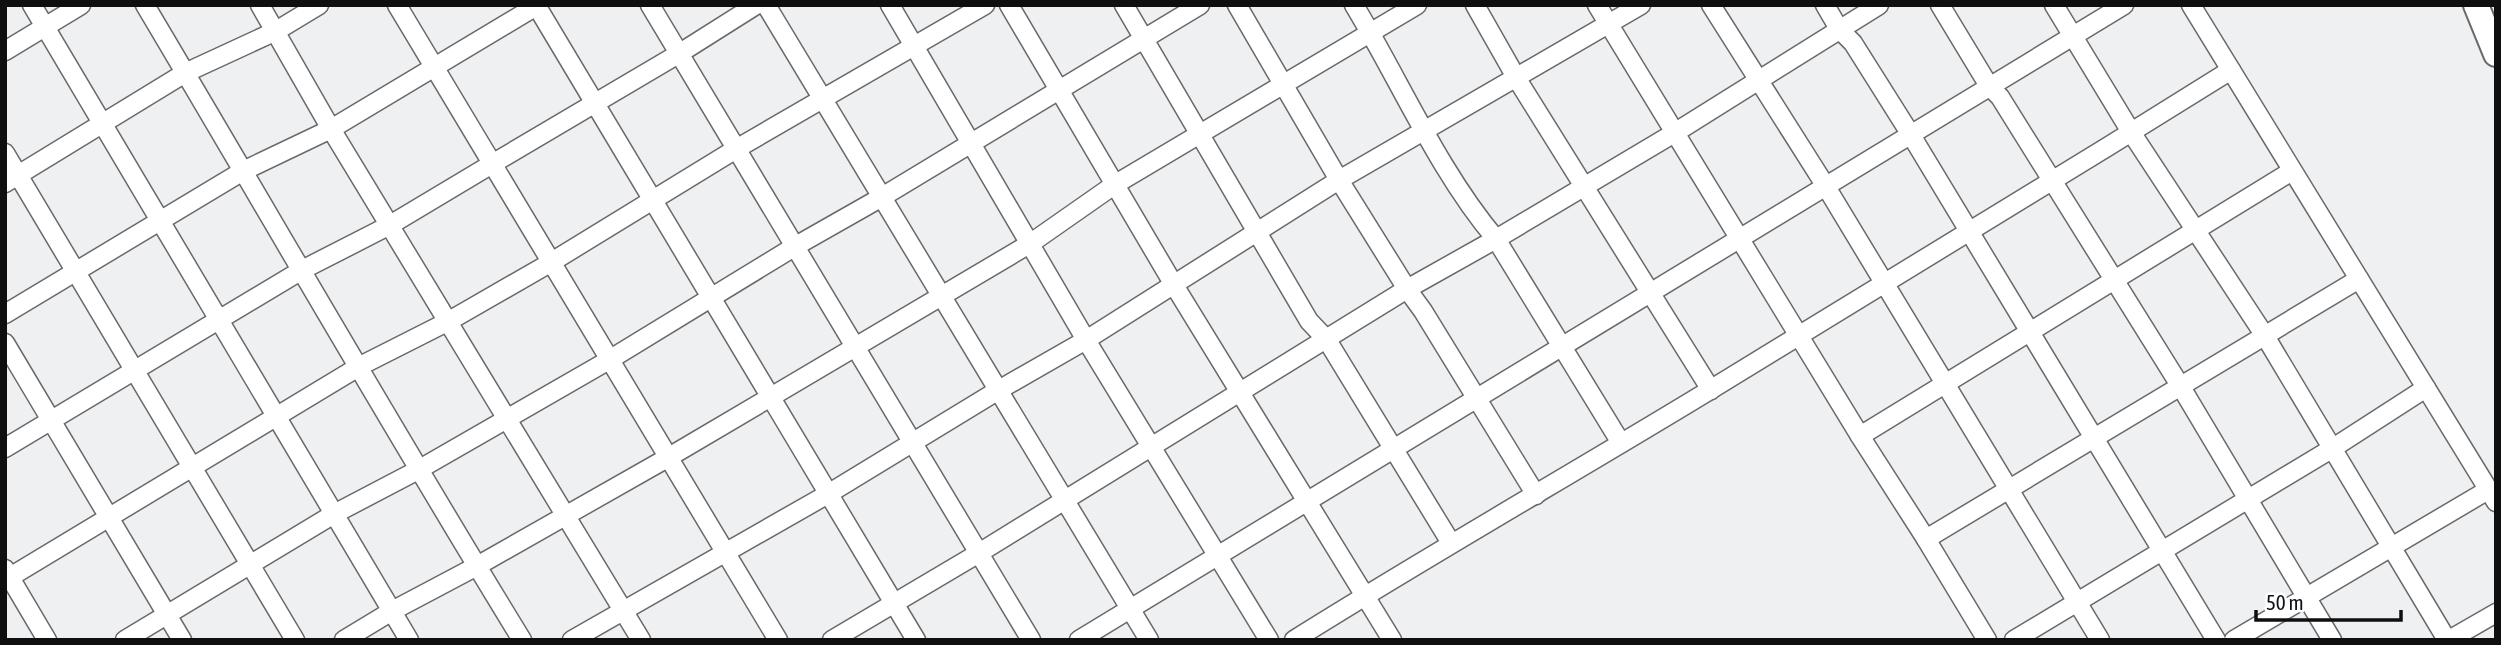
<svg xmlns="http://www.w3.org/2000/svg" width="2501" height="645" font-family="'Asap Condensed',sans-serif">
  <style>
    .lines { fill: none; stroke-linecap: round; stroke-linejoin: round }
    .street-casing { stroke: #69696b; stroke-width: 21 }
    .secondary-casing { stroke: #69696b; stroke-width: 28 }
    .street { stroke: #fff; stroke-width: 18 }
    .secondary { stroke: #fff; stroke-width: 24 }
  </style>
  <rect width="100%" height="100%" fill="#eff0f2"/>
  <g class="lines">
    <defs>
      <g id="street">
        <polyline points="32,5 409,640"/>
        <path d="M145,5C271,217 393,430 522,640"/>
        <polyline points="260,5 331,129 641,640"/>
        <polyline points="397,5 778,640"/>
        <polyline points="536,5 916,640"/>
        <polyline points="650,5 1031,640"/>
        <polyline points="766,5 1149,640"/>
        <polyline points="890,5 1086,340 1269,640"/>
        <polyline points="1009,5 1174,285 1392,640"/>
        <polyline points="1124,5 1309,321 1327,340 1451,543"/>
        <polyline points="1237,5 1339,180 1407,289 1423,311 1536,495"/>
        <path d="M1354,5C1400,81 1439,172 1496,239L1621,443"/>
        <polyline points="1475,5 1517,79 1711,390"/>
        <polyline points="1597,5 1860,436 1926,539 1987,640"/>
        <polyline points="1711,5 1825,185 2100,640"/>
        <polyline points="1825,5 1839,29 1853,43 1911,135 2216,640"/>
        <polyline points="1940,5 1989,86 2000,97 2181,387 2332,640"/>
        <polyline points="2054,5 2131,132 2265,336 2447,640"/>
        <polyline points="2191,5 2496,502"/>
        <polyline points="5,51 81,5"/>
        <polyline points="5,153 295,640"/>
        <polyline points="5,183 185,73 276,31 319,5"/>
        <polyline points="5,314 243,171 331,129 538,5"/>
        <polyline points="5,343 182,640"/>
        <polyline points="1860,436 2292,171"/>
        <polyline points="5,448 302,270 390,225 492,164 680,53 756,5"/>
        <polyline points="1926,539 2359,279"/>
        <polyline points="5,569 47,640"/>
        <polyline points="10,577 360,366 449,321 550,263 736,149 985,5"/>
        <polyline points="125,640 334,514 418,470 609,360 794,247 882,197 1200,5"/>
        <polyline points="344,640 392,611 477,566 669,457 769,398 1031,243 1114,185 1417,5"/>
        <polyline points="572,640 828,494 997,391 1086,340 1339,180 1641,5"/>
        <polyline points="832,640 979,553 1407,289 1496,239 1676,132 1879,5"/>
        <polyline points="1079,640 2124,5"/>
        <path d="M1294,640C1431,554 1572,474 1710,390C1884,285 2058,178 2231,70"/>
        <polyline points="2014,640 2333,448 2426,388"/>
        <polyline points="2234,640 2488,490"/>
        <polyline points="2449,640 2496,613"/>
      </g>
      <polyline id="secondary" points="2476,5 2496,54"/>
    </defs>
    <use href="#street" class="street-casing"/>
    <use href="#secondary" class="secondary-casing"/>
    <use href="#street" class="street"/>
    <use href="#secondary" class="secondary"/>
  </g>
  <rect width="2501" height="645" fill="none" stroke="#0f0f10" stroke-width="14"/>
  <path d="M2256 610v10h145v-10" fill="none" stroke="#0f0f10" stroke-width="3.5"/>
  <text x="2266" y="610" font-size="21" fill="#0f0f10" stroke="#fdfeff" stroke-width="5" paint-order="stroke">50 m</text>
</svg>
